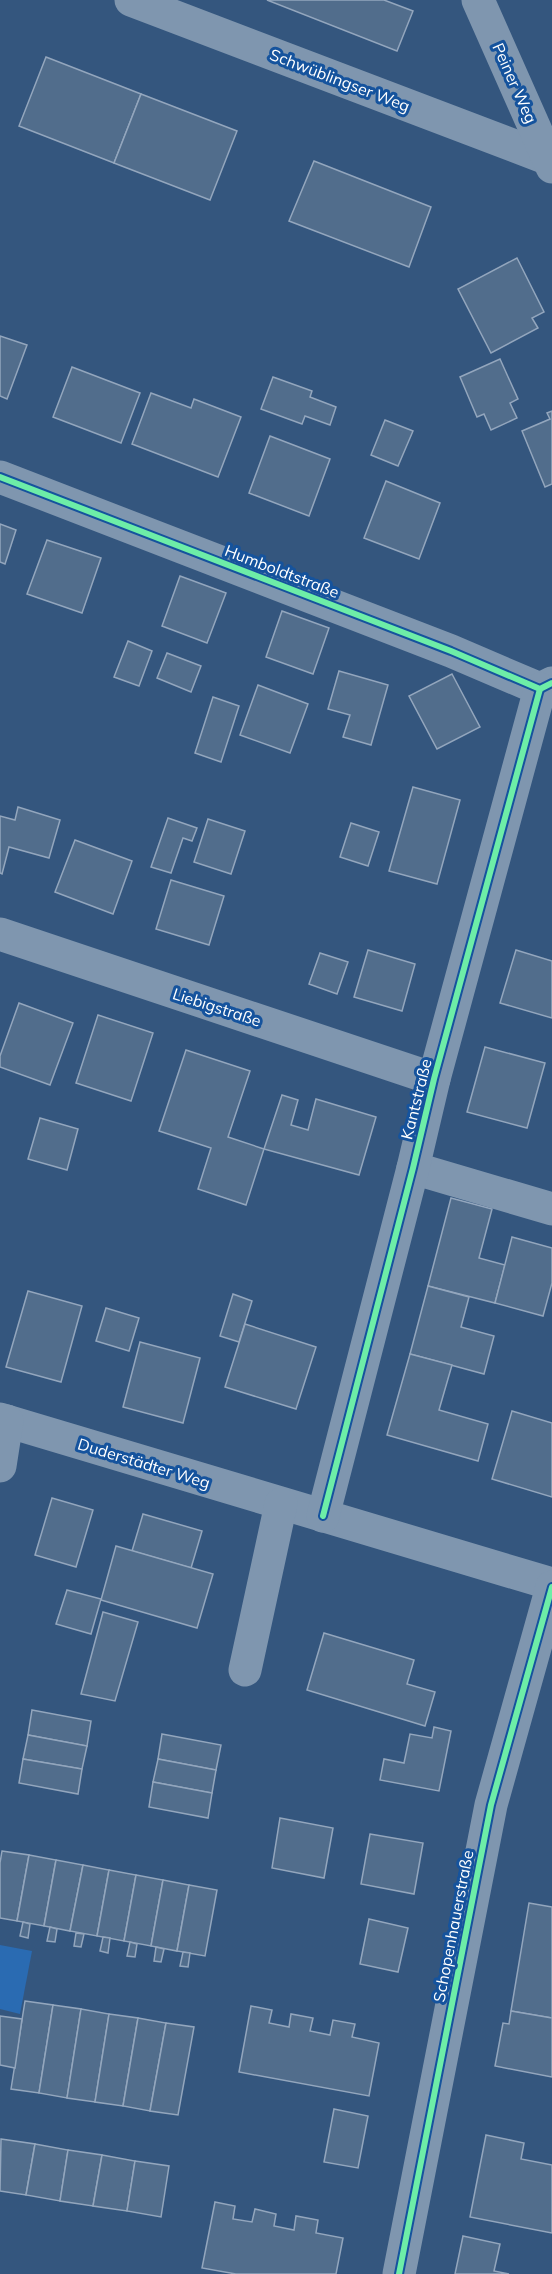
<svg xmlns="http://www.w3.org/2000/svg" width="552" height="2274" font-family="Mulish,sans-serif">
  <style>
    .green { fill: #2a6bb2 }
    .building { fill: #516d8c; stroke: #93a6bd; stroke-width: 1.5 }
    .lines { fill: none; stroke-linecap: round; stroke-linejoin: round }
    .minor { stroke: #7f96af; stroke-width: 33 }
    .cycleway-casing { stroke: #15539d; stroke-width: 10 }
    .cycleway { stroke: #6deda7; stroke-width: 6 }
    .labels { text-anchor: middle; stroke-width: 6; stroke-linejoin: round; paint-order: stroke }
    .street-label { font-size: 16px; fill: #fff; stroke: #15539d }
  </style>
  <rect width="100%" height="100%" fill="#34567e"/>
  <polygon class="green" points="0,1945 32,1951 20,2014 0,2009"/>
  <g class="building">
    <polygon points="267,0 384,0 413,11 397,51"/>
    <polygon points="46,57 141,94 114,163 19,126"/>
    <polygon points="141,94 237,131 210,200 114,163"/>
    <polygon points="314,161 431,207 409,267 289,221"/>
    <polygon points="517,258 544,312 532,318 538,328 491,353 458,289"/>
    <polygon points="0,336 27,345 7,399 0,396"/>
    <polygon points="500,359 518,399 510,403 517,418 491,430 484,414 477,417 460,377"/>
    <polygon points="72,367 140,393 121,443 53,417"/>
    <polygon points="273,377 312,391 310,397 336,407 330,425 305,416 302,424 261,409"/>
    <polygon points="151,393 191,408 194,399 241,417 218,477 132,444"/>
    <polygon points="552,411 552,484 545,487 522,431 550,419 547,413"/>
    <polygon points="385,420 413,431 398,466 371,455"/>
    <polygon points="270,436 330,459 309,516 249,493"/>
    <polygon points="386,481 440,503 419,559 364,538"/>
    <polygon points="0,524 16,530 5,564 0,562"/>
    <polygon points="47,540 101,558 82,613 27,594"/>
    <polygon points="180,576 226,593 207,643 162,626"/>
    <polygon points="282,611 329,628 313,674 266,657"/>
    <polygon points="128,641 152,651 139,686 114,677"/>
    <polygon points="167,653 201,666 191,692 157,678"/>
    <polygon points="339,671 388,685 371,745 343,737 350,715 328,709"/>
    <polygon points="452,674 480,727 437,749 409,696"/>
    <polygon points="258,685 308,704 290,753 240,735"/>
    <polygon points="213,697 239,706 221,762 195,753"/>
    <polygon points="413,787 460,800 437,884 389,871"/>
    <polygon points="18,807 60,820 49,858 9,847 2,874 0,873 0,816 15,820"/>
    <polygon points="168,818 197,828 192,841 183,838 171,873 151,867"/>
    <polygon points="208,819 245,831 231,874 194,862"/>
    <polygon points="351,823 379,832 368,866 340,857"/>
    <polygon points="75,840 132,861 113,914 55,892"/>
    <polygon points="171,880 224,896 209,945 156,929"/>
    <polygon points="368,950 415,964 402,1011 354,997"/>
    <polygon points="516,950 552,961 552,1018 500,1003"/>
    <polygon points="320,953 348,962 337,994 309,984"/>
    <polygon points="19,1003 73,1023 50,1085 0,1067 0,1056"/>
    <polygon points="98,1015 153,1033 131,1101 76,1083"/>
    <polygon points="485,1047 545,1063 527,1128 467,1112"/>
    <polygon points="186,1050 250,1071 228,1137 264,1149 246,1205 198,1189 211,1148 159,1131"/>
    <polygon points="282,1095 298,1100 291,1125 308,1130 316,1099 376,1117 359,1175 264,1149"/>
    <polygon points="40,1118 78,1129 67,1170 28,1159"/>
    <polygon points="451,1198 492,1209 479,1258 505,1265 495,1303 428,1286"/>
    <polygon points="512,1237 552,1248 552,1283 543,1316 495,1303"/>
    <polygon points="428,1286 469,1297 461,1327 494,1336 484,1374 410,1354"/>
    <polygon points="28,1291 82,1306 61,1382 6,1367"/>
    <polygon points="233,1294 252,1301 239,1342 220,1336"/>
    <polygon points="106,1308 139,1318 129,1351 96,1341"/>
    <polygon points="245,1324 316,1347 296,1409 225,1387"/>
    <polygon points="140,1342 200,1358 183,1423 123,1407"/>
    <polygon points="410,1354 452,1365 439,1410 488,1424 478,1461 387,1435"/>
    <polygon points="512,1411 552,1423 552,1497 492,1479"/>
    <polygon points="52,1498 93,1510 76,1567 35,1555"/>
    <polygon points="143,1514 202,1531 191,1568 132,1551"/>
    <polygon points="116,1546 213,1574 197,1628 101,1600"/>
    <polygon points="67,1590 101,1599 91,1634 56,1624"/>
    <polygon points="103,1612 138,1622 115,1701 81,1694"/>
    <polygon points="324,1633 414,1660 407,1684 435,1692 425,1726 307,1690"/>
    <polygon points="32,1710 91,1721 87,1746 28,1735"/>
    <polygon points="434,1727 451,1731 439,1791 380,1780 384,1759 404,1763 410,1734 432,1738"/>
    <polygon points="162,1734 221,1745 216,1770 158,1759"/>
    <polygon points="28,1735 87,1746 82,1769 23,1759"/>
    <polygon points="23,1759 82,1769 78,1794 19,1783"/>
    <polygon points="158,1759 216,1770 212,1793 153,1782"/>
    <polygon points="153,1782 212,1793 208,1818 149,1807"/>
    <polygon points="280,1818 333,1828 324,1878 272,1868"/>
    <polygon points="370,1834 423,1843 414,1894 361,1884"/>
    <polygon points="2,1851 29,1855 17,1921 0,1918 0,1863"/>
    <polygon points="29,1855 56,1860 44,1926 17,1921"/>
    <polygon points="56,1860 83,1865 70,1931 44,1926"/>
    <polygon points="83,1865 109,1870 97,1936 70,1931"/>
    <polygon points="109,1870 136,1875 124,1941 97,1936"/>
    <polygon points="136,1875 163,1880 151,1946 124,1941"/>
    <polygon points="163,1880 189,1885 177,1951 151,1946"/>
    <polygon points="189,1885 217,1890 205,1956 177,1951"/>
    <polygon points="529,1903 552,1907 552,2018 511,2011"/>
    <polygon points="369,1919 408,1928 398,1972 360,1964"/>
    <polygon points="23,1922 30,1924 28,1938 20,1936"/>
    <polygon points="50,1927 57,1929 55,1942 47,1941"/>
    <polygon points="76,1933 84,1934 81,1947 74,1946"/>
    <polygon points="103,1937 110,1938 108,1953 100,1951"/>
    <polygon points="130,1942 137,1944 135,1957 127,1956"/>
    <polygon points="156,1947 164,1949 161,1962 154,1961"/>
    <polygon points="183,1952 190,1953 188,1967 180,1966"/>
    <polygon points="25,2001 53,2005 39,2093 11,2089"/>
    <polygon points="53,2005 81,2009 67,2098 39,2093"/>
    <polygon points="251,2006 272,2010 269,2023 289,2027 291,2014 313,2018 310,2031 330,2035 333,2020 355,2024 352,2037 379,2043 369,2096 239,2072"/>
    <polygon points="81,2009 109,2014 95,2102 67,2098"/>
    <polygon points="511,2011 552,2018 552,2077 495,2066 503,2023 509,2024"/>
    <polygon points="109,2014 138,2018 123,2106 95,2102"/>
    <polygon points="0,2016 22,2019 15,2068 0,2065"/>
    <polygon points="138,2018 166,2023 150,2111 123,2106"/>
    <polygon points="166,2023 194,2027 178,2115 150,2111"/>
    <polygon points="334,2109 368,2116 358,2168 324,2162"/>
    <polygon points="486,2135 524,2143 521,2159 552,2165 552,2233 470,2217"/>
    <polygon points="1,2139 35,2144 26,2195 0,2191"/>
    <polygon points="35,2144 68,2150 60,2201 26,2195"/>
    <polygon points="68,2150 102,2155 93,2206 60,2201"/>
    <polygon points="102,2155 135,2161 127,2211 93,2206"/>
    <polygon points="135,2161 169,2166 161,2217 127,2211"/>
    <polygon points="215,2202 235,2206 233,2219 252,2222 255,2209 276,2214 274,2226 294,2230 296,2216 318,2220 316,2233 343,2238 336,2274 236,2274 202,2268"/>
    <polygon points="463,2236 500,2244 494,2271 509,2274 455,2274"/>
  </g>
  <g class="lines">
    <g class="minor">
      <polyline points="131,0 549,159"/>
      <polyline points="478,0 552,167"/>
      <polyline points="0,477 451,651 540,689 552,683"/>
      <polyline points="0,934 434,1079"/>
      <polyline points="413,1168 552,1209"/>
      <polyline points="0,1419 552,1584"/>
      <polyline points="0,1466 7,1421"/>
      <polyline points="323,1516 413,1168 434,1079 540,689"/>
      <polyline points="245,1670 281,1504"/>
      <polyline points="399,2274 491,1805 552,1587"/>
    </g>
    <defs>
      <g id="cycleway">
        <polyline points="0,477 451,651 540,689 552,683"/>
        <polyline points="323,1516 413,1168 434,1079 540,689"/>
        <polyline points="399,2274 491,1805 552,1587"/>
      </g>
    </defs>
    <use href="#cycleway" class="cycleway-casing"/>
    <use href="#cycleway" class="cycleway"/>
  </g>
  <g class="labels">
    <g class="street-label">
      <text transform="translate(340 80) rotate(21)" y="6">Schwüblingser Weg</text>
      <text transform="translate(515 83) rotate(66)" y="6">Peiner Weg</text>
      <text transform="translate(282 571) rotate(21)" y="6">Humboldtstraße</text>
      <text transform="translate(217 1007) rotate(18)" y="6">Liebigstraße</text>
      <text transform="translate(416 1099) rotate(-76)" y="6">Kantstraße</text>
      <text transform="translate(144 1463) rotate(17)" y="6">Duderstädter Weg</text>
      <text transform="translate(453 1926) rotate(-79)" y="6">Schopenhauerstraße</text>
    </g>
  </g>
</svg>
